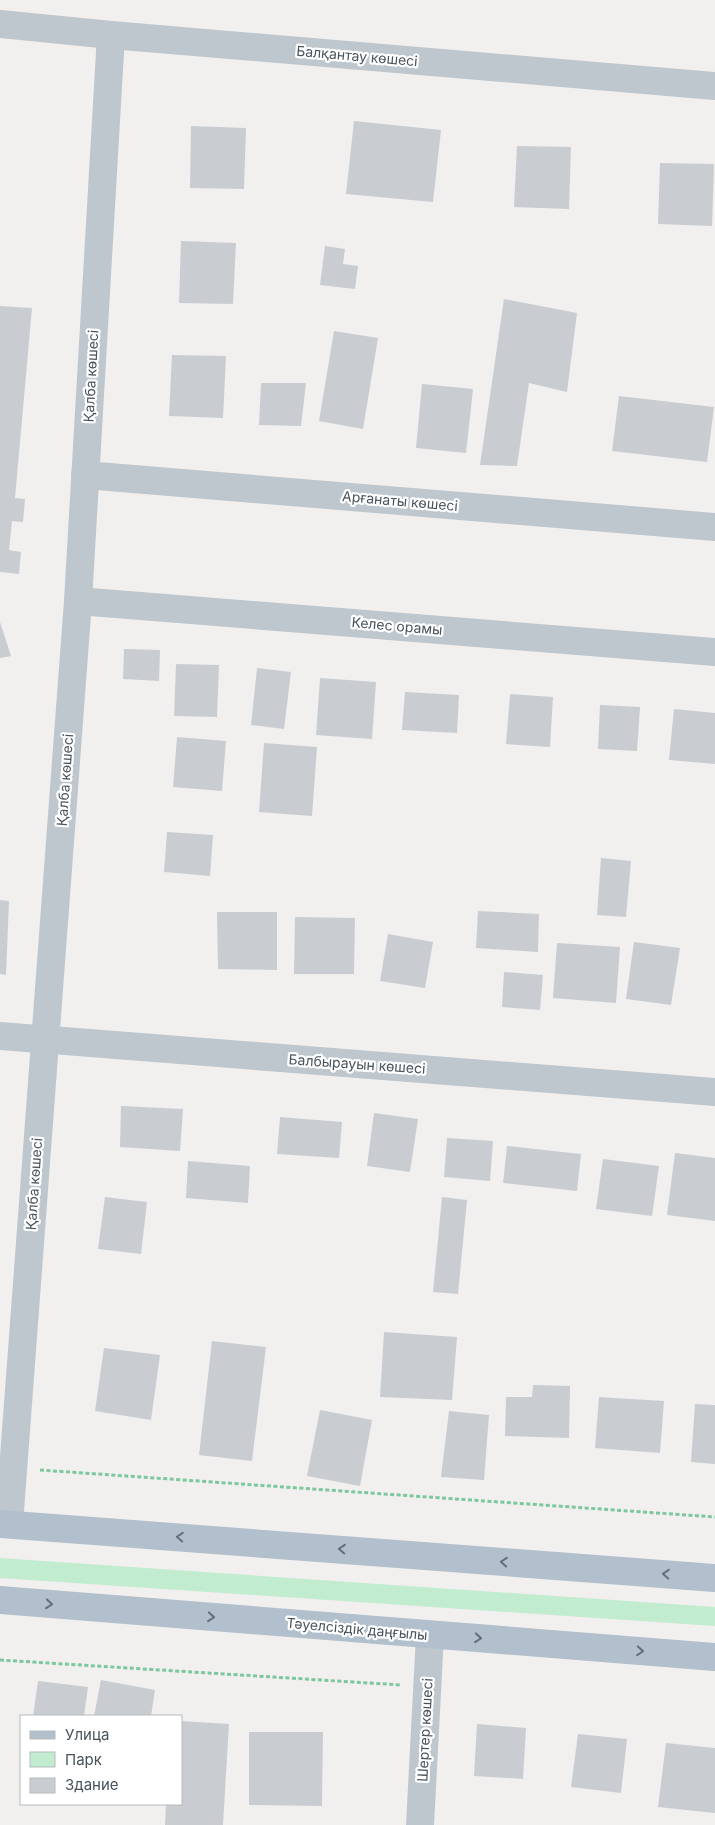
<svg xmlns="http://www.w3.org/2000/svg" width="715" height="1825" font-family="Inter,sans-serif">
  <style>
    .green { fill: #c1eccf }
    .building { fill: #c9cdd1 }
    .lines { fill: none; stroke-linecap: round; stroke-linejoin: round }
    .path { stroke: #7bc89d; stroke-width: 3; stroke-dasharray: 4 2.5; stroke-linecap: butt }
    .minor { stroke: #bec7cd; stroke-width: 28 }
    .major { stroke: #b1c0cc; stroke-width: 28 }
    .oneway { stroke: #626f77 }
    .labels { text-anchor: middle; stroke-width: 4.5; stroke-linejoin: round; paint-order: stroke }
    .street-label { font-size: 14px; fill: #48545b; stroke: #fff }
  </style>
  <rect width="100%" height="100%" fill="#f2efef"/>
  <polygon class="green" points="0,1558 715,1607 715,1626 0,1578"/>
  <g class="building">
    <polygon points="354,121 441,130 433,202 346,194"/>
    <polygon points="191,126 246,128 244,189 190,188"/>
    <polygon points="517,146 571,147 569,209 514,207"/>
    <polygon points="660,163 714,164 712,226 658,224"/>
    <polygon points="181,241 236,243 233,304 179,303"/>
    <polygon points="325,246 345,249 343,264 358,266 355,289 320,285"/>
    <polygon points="504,299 577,313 567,392 529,383 517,466 480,465"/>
    <polygon points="0,306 32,308 15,498 25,499 23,522 12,521 9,550 21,552 19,574 0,572"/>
    <polygon points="334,331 378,338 363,429 319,421"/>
    <polygon points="172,355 226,356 223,418 169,416"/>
    <polygon points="261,383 306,383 301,426 259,425"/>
    <polygon points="422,384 473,389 466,453 416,448"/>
    <polygon points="619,396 714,407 707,462 612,451"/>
    <polygon points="0,622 11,656 0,658"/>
    <polygon points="124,649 160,650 159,681 123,679"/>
    <polygon points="176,664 219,665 217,717 174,716"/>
    <polygon points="257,668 291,672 284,729 251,725"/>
    <polygon points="320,678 376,682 372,739 316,735"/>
    <polygon points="405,692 459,695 457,733 402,730"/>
    <polygon points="510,694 553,697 550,747 506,744"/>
    <polygon points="600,705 640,707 637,751 598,749"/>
    <polygon points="674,709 715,713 715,764 669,760"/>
    <polygon points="177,737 226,741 222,791 173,787"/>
    <polygon points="264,743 317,747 312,816 259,812"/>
    <polygon points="167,832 213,835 210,876 164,872"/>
    <polygon points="601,858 631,861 626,917 597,915"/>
    <polygon points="0,900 9,901 6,975 0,974"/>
    <polygon points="478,911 539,914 538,952 476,948"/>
    <polygon points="217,912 277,912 277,970 218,969"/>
    <polygon points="295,917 355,918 354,974 294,974"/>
    <polygon points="388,934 433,942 425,988 380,981"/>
    <polygon points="634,942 680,948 671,1005 626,999"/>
    <polygon points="557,943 620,947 616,1003 553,998"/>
    <polygon points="504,972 543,975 540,1010 502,1007"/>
    <polygon points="121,1106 183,1109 180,1151 120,1147"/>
    <polygon points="374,1113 418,1119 410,1172 367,1166"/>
    <polygon points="280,1117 342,1122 339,1158 277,1154"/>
    <polygon points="447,1138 493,1141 490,1181 444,1177"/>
    <polygon points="507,1146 581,1154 577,1191 503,1183"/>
    <polygon points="675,1153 715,1158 715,1221 667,1215"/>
    <polygon points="603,1159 659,1166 652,1216 596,1209"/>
    <polygon points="188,1161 250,1166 248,1203 186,1198"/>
    <polygon points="105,1197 147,1202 141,1254 98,1249"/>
    <polygon points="442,1197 467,1200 458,1294 433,1292"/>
    <polygon points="384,1332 457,1337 452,1400 380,1397"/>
    <polygon points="212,1341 266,1347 252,1461 199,1455"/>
    <polygon points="104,1348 160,1355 151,1420 95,1411"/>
    <polygon points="533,1385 570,1386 569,1438 505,1436 506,1397 532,1397"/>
    <polygon points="599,1397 664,1401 660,1453 595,1448"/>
    <polygon points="695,1404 715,1405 715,1464 691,1462"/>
    <polygon points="320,1410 372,1420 360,1486 307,1476"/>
    <polygon points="449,1411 489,1415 484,1480 441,1477"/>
    <polygon points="101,1680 155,1690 151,1716 94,1716"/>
    <polygon points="38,1681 88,1687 84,1716 33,1716"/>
    <polygon points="181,1721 229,1724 223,1825 165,1825 166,1804 181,1804"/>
    <polygon points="477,1724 526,1728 523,1779 474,1776"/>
    <polygon points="249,1732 323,1732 322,1806 249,1805"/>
    <polygon points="578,1734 627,1739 621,1793 571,1787"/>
    <polygon points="666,1743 715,1748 715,1813 658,1807"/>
  </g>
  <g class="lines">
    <g class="path">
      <polyline points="40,1470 715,1517"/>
      <polyline points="0,1660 401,1685"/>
    </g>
    <g class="minor">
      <polyline points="0,24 111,35 715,86"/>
      <polyline points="85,475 715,527"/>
      <polyline points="78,601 715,652"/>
      <polyline points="0,1036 715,1092"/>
      <polyline points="9,1524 78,601 111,35"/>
      <polyline points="420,1825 430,1635"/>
    </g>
    <g class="major">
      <polyline points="0,1524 715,1578"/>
      <polyline points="0,1600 715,1657"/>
    </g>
  </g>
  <defs><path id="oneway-chevron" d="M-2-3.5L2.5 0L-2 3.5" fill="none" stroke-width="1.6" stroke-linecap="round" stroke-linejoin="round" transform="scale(1.25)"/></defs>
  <g class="oneway">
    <use href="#oneway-chevron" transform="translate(180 1537) rotate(-176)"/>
    <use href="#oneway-chevron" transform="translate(342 1549) rotate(-176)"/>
    <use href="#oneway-chevron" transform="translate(504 1562) rotate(-176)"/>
    <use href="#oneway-chevron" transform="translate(666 1574) rotate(-176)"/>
    <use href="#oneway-chevron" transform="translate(49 1604) rotate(5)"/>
    <use href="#oneway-chevron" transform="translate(211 1617) rotate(5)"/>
    <use href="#oneway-chevron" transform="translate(478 1638) rotate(5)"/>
    <use href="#oneway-chevron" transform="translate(640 1651) rotate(5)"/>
  </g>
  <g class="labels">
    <g class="street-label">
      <text transform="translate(357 56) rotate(5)" y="5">Балқантау көшесі</text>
      <text transform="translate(91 376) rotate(-87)" y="5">Қалба көшесі</text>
      <text transform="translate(400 501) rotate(5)" y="5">Арғанаты көшесі</text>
      <text transform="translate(397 626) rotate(5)" y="5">Келес орамы</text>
      <text transform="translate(65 780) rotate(-86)" y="5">Қалба көшесі</text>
      <text transform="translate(357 1064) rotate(4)" y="5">Балбырауын көшесі</text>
      <text transform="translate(34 1184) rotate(-86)" y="5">Қалба көшесі</text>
      <text transform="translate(357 1629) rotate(5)" y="5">Тәуелсіздік даңғылы</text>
      <text transform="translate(425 1730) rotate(-87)" y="5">Шертер көшесі</text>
    </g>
  </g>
  <rect x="20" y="1715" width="162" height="90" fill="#ffffff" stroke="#b6bbbd"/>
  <rect x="30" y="1731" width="25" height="8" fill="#b1c0cc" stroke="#b6bbbd"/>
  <text x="65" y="1740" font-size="15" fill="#48545b">Улица</text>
  <rect x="30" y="1752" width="25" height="15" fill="#c1eccf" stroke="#b6bbbd"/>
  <text x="65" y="1765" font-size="15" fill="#48545b">Парк</text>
  <rect x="30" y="1778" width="25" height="15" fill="#c9cdd1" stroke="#b6bbbd"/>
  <text x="65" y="1790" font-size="15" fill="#48545b">Здание</text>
</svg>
